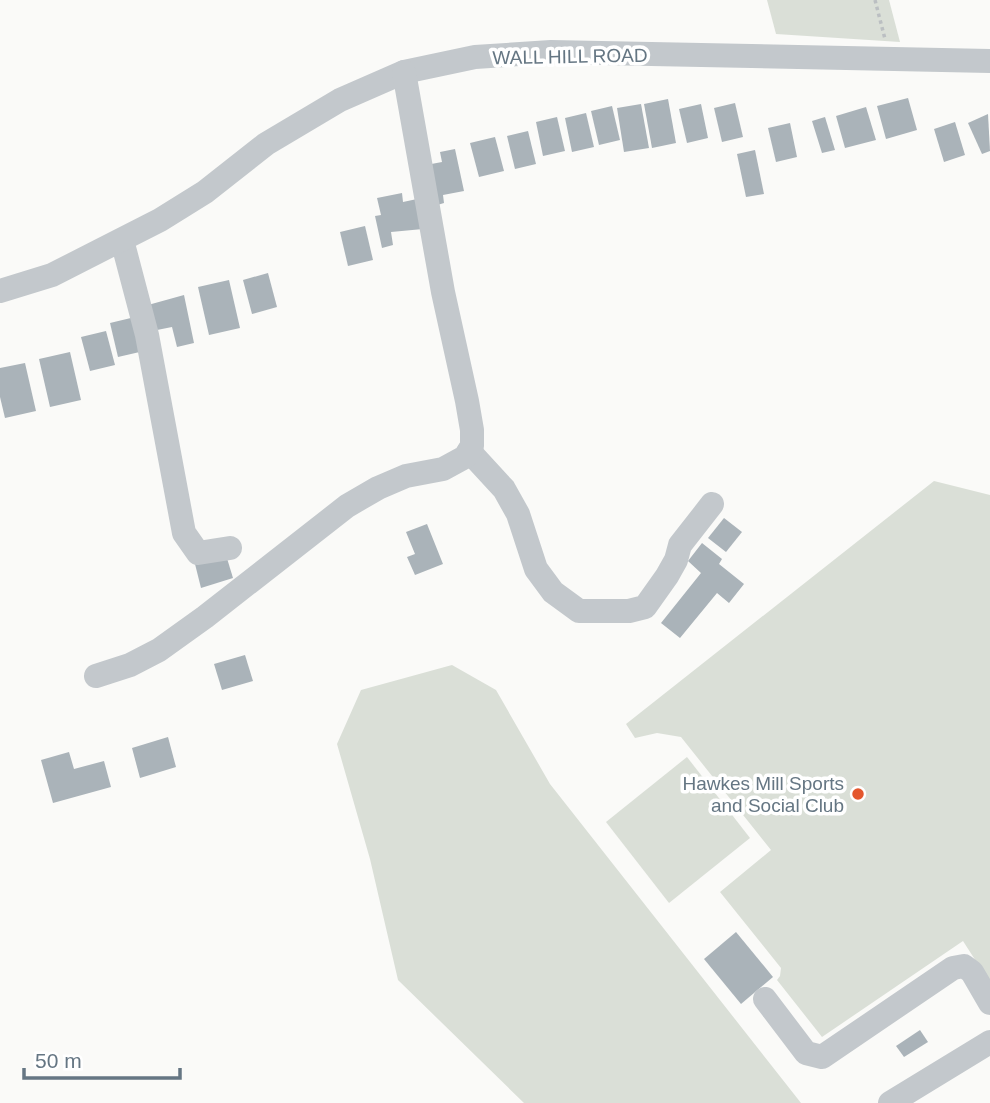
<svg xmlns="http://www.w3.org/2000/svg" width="990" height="1103" font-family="Arial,sans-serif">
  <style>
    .green { fill: #dadfd7 }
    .building { fill: #aab3b9 }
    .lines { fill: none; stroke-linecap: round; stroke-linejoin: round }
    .path { stroke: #bbbfc2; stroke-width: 3.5; stroke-dasharray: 3.5 3.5; stroke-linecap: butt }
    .minor { stroke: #c3c8cc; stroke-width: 24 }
    .poi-dot { fill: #e4572e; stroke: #fff; stroke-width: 2.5 }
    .labels { text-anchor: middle; stroke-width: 7; stroke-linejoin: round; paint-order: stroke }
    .street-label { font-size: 19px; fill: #657683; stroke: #fff }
    .poi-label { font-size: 19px; fill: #657683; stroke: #fff; text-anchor: end }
  </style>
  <rect width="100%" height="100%" fill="#fafaf8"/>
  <g class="green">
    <polygon points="767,0 889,0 900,42 776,34"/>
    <polygon points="934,481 990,495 990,983 963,941 822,1037 777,980 780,976 781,968 720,892 771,850 681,737 657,733 635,738 626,724"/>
    <polygon points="452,665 496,690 550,784 801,1103 524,1103 398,980 370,859 337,744 361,690"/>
    <polygon points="687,757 750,838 669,903 606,822"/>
  </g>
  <g class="building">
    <polygon points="908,98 917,130 886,139 877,106"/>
    <polygon points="668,99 676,143 652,148 644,104"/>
    <polygon points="735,103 743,137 722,142 714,108"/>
    <polygon points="641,104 649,148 624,152 617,108"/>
    <polygon points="701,104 708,138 687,143 679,109"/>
    <polygon points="612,106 620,140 599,145 591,111"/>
    <polygon points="866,107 876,140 845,148 836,116"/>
    <polygon points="586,113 594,147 572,152 565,118"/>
    <polygon points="988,114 990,151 982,154 968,123"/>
    <polygon points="557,117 565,151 543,156 536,122"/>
    <polygon points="825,117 835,150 822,153 812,121"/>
    <polygon points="955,122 965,155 944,162 934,129"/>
    <polygon points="790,123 797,157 776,162 768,128"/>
    <polygon points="528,131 536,164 515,169 507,136"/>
    <polygon points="495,137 504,171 479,177 470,143"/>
    <polygon points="455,149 464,191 443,195 444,203 434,206 426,165 442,162 440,152"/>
    <polygon points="755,150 764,194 746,197 737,154"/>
    <polygon points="402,193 403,202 417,199 423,229 391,232 393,245 382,248 375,216 381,215 377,198"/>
    <polygon points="365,226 373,260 348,266 340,232"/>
    <polygon points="268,273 277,307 252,314 243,280"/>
    <polygon points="229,280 240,328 209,335 198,287"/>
    <polygon points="184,295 194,343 177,347 172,327 152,331 148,305"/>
    <polygon points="135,317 144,351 118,357 110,323"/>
    <polygon points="106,331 115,365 90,371 81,337"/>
    <polygon points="70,352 81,400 50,407 39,359"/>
    <polygon points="25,363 36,411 5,418 0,397 0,368"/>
    <polygon points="724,518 742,532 726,552 708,538"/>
    <polygon points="427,524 443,564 415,575 407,557 415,554 406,532"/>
    <polygon points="702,543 722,559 719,564 744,584 729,603 717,593 680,638 661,623 701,573 688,561"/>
    <polygon points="226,555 233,578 201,588 195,564"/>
    <polygon points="245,655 253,681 222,690 214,664"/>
    <polygon points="168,737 176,767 140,778 132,748"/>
    <polygon points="69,752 74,769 104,761 111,787 53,803 41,760"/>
    <polygon points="736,932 773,977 741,1004 704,959"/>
    <polygon points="920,1030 928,1042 904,1057 896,1046"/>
  </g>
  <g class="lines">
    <polyline class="path" points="875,0 885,39"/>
    <g class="minor">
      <polyline points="122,240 147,335 184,533 198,553 230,548"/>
      <polyline points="0,291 52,275 160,220 205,192 266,144 340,100 404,72 475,57 551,52 990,61"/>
      <polyline points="469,451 504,489 518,514 536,569 553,592 579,611 629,611 645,607 667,576 676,560 680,545 712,504"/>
      <polyline points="96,676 130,665 159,650 205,617 347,506 378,488 406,476 443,469 465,457 472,446 472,430 467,401 443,292 404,72"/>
      <polyline points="765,999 806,1053 822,1057 953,968 964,966 972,972 990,1003"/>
      <polyline points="890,1103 990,1042"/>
    </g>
  </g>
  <circle class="poi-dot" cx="858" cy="794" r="7"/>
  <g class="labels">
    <g class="street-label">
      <text transform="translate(570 56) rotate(-1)" y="7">WALL HILL ROAD</text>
    </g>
    <g class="poi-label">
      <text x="844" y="790">Hawkes Mill Sports<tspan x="844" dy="22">and Social Club</tspan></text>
    </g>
  </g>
  <path d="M24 1068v10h156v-10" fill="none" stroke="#657683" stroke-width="3.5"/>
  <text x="35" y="1068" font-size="21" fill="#657683" stroke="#ffffff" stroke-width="5" paint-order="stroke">50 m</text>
</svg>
